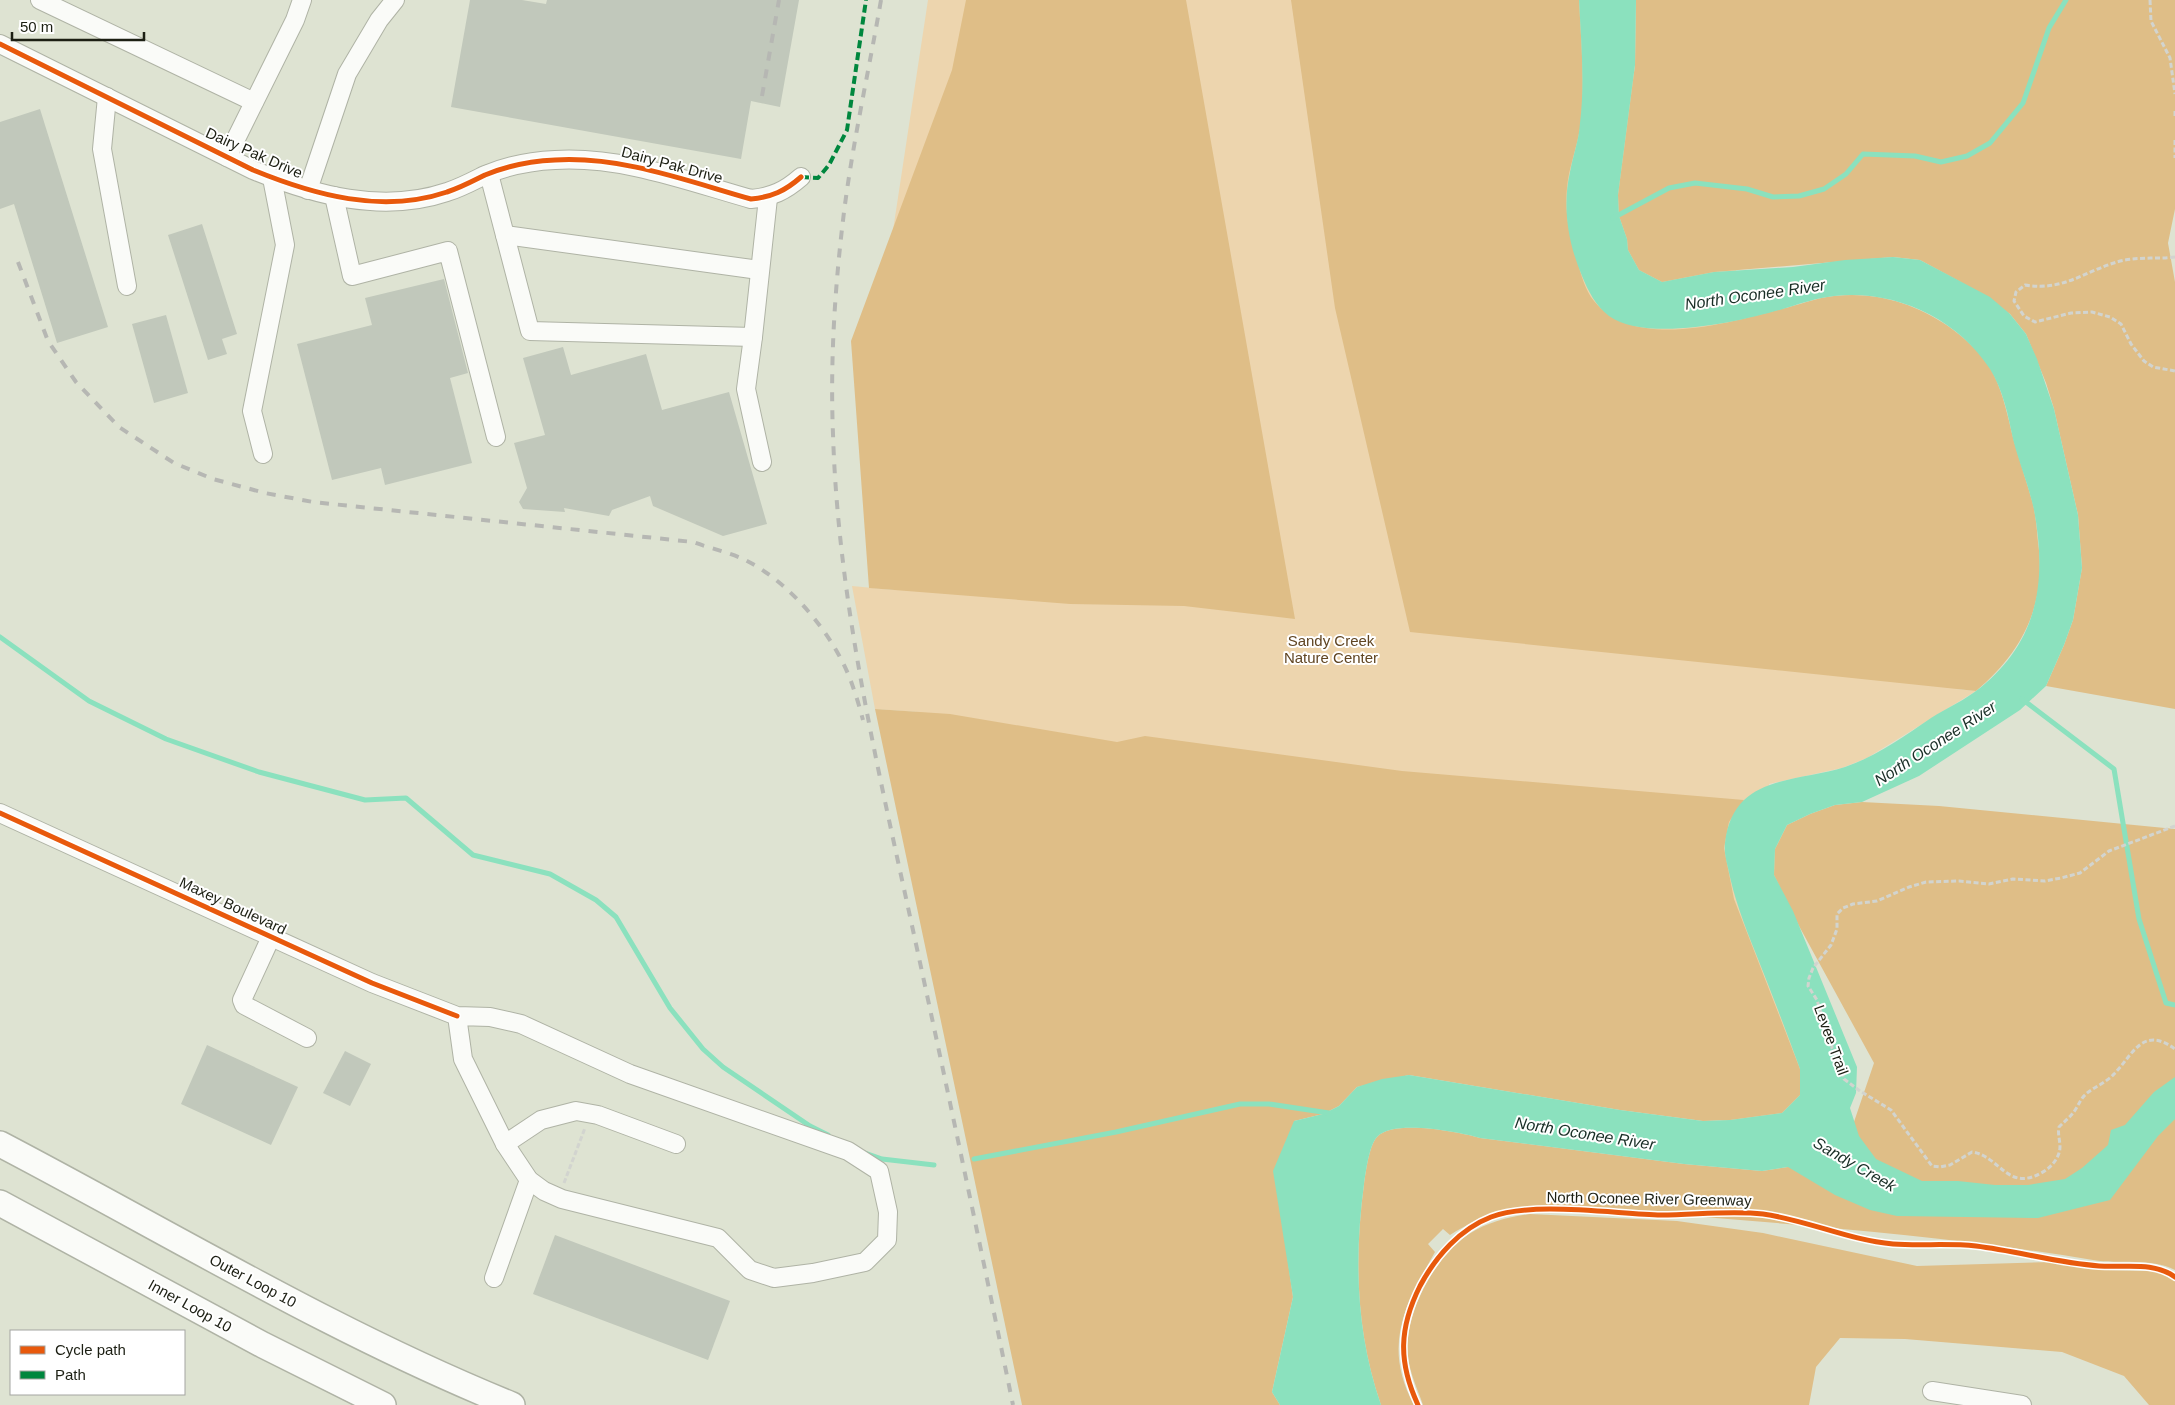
<svg xmlns="http://www.w3.org/2000/svg" width="2175" height="1405" font-family="Arial,sans-serif">
  <style>
    .green { fill: #edd5ae }
    .forest { fill: #dfbe87 }
    .water { fill: #8be1be }
    .lines { fill: none; stroke-linecap: round; stroke-linejoin: round }
    .stream { stroke: #8be1be; stroke-width: 5 }
    .building { fill: #c1c8bb }
    .minor-casing { stroke: #afb3a5; stroke-width: 20 }
    .highway-casing { stroke: #afb3a5; stroke-width: 28 }
    .path { stroke: #d2d4cf; stroke-width: 3; stroke-dasharray: 5 2.5; stroke-linecap: butt }
    .minor { stroke: #fafbf8; stroke-width: 18 }
    .highway { stroke: #fafbf8; stroke-width: 25 }
    .rail { stroke: #b6b7b3; stroke-width: 4; stroke-dasharray: 9 9; stroke-linecap: butt }
    .quiet { stroke: #00873e; stroke-width: 4; stroke-dasharray: 8 4; stroke-linecap: butt }
    .cycleway-casing { stroke: #fff; stroke-width: 8 }
    .cycleway { stroke: #e8590c; stroke-width: 5 }
    .labels { text-anchor: middle; stroke-width: 4; stroke-linejoin: round; paint-order: stroke }
    .street-label { font-size: 15px; fill: #1c1f13; stroke: #fff }
    .park-label { font-size: 15px; fill: #604522; stroke: #fff }
    .water-label { font-size: 16px; font-style: italic; fill: #192e26; stroke: #fff }
  </style>
  <rect width="100%" height="100%" fill="#dee3d2"/>
  <polygon class="green" points="928,0 1594,0 1956,689 1976,691 1867,758 1842,768 1769,784 1813,1136 1790,1155 918,712 875,709 852,586 894,590 880,316"/>
  <g class="forest">
    <polygon points="966,0 1186,0 1295,619 1184,606 1070,604 869,588 851,341 952,70"/>
    <path d="M1291,0H1579C1581,40 1585,81 1581,121C1579,139 1573,156 1569,174C1563,206 1568,230 1577,260C1581,274 1585,290 1594,301C1634,351 1728,323 1781,309C1799,305 1815,298 1834,296C1874,291 1915,303 1948,326C1965,338 1983,354 1993,373C2004,395 2008,418 2014,441C2020,462 2027,483 2033,504C2036,517 2037,530 2038,542C2047,605 2022,652 1976,691L1410,632L1335,308Z"/>
    <polygon points="1636,0 2175,0 2175,209 2168,243 2175,282 2175,709 2046,686 2064,645 2073,620 2082,568 2078,515 2054,409 2046,383 2026,334 2010,314 1966,285 1920,260 1893,257 1714,272 1662,282 1639,270 1628,250 1627,239 1619,216 1618,195 1635,65"/>
    <polygon points="875,709 950,714 1117,742 1145,736 1402,771 1744,800 1729,822 1724,848 1734,899 1800,1069 1800,1095 1782,1113 1730,1120 1703,1121 1620,1110 1409,1075 1357,1087 1339,1106 1323,1114 1294,1121 1287,1255 1293,1297 1272,1392 1280,1405 1022,1405"/>
    <path d="M1862,802L1939,806L2175,829V1270C2150,1257 2120,1265 2093,1260C1925,1232 1754,1222 1584,1207C1526,1205 1501,1204 1450,1235L1443,1229L1428,1244L1435,1252C1405,1305 1382,1345 1414,1405H1381C1356,1333 1354,1259 1364,1184C1366,1171 1369,1146 1377,1137C1393,1119 1459,1132 1480,1138L1684,1164L1762,1171L1788,1167L1838,1169L1874,1063L1799,926L1774,875L1775,849L1787,825L1810,814L1835,805Z"/>
    <path d="M1530,1214L1677,1221L1763,1233L1917,1266L2052,1262L2104,1270L2154,1271L2164,1274L2175,1281V1405H2149L2124,1376L2062,1352L1905,1339L1840,1338L1816,1367L1809,1405H1423C1418,1390 1410,1374 1408,1357C1403,1316 1434,1257 1469,1234C1488,1222 1508,1217 1530,1214Z"/>
  </g>
  <path class="water" d="M1579,0H1636L1635,65L1618,195L1619,216L1627,239L1628,250L1639,270L1662,282L1714,272L1793,267L1845,260L1893,257L1920,260L1990,297L2010,314L2026,334L2037,359L2054,409L2078,515L2082,568L2073,620L2064,645L2046,686L2020,710L1919,776L1862,802L1835,805L1810,814L1787,825L1775,849L1774,875L1793,911L1857,1067L1856,1093L1850,1108L1859,1136L1876,1159L1922,1181H1958L1995,1185H2028L2065,1179L2082,1168L2108,1145L2111,1130L2125,1125L2154,1092L2175,1077V1119L2158,1136L2110,1200L2038,1218L1897,1216L1870,1210L1835,1195L1788,1167L1762,1171L1684,1164L1480,1138C1459,1132 1393,1119 1377,1137C1369,1146 1366,1171 1364,1184C1354,1259 1356,1333 1381,1405H1280L1272,1392L1293,1297L1273,1171L1294,1121L1323,1114L1339,1106L1357,1087L1382,1079L1409,1075L1620,1110L1703,1121L1730,1120L1782,1113L1800,1095V1069C1786,1030 1771,992 1756,954C1744,924 1734,898 1728,868C1726,860 1724,852 1725,843C1733,774 1795,783 1845,767C1877,756 1903,737 1931,718C1947,708 1965,700 1980,688C2039,641 2047,580 2034,510C2029,486 2019,463 2013,439C2008,415 2003,390 1990,369C1957,318 1894,289 1834,296C1817,298 1802,303 1786,308C1744,321 1647,343 1609,316C1596,306 1588,291 1582,276C1568,243 1562,207 1570,172C1573,155 1579,140 1580,123C1585,83 1581,41 1579,0Z"/>
  <g class="lines">
    <g class="stream">
      <polyline points="1613,218 1669,188 1695,183 1747,189 1773,197 1799,196 1824,189 1846,174 1863,154 1915,156 1941,162 1967,156 1990,143 2023,103 2049,28 2066,0"/>
      <polyline points="0,637 89,701 166,739 259,772 365,800 406,798 473,855 550,874 596,900 616,917 670,1008 703,1049 723,1067 810,1126 828,1135"/>
      <polyline points="2022,699 2114,769 2139,919 2166,1003 2175,1005"/>
      <polyline points="865,1153 882,1159 934,1165"/>
      <polyline points="974,1159 1116,1132 1240,1104 1269,1104 1329,1113"/>
    </g>
  </g>
  <g class="building">
    <polygon points="470,0 522,0 546,4 547,0 799,0 780,107 751,101 741,159 451,107"/>
    <polygon points="40,109 108,327 57,343 14,204 0,209 0,122"/>
    <polygon points="202,224 237,334 222,339 227,354 208,360 168,235"/>
    <polygon points="444,279 468,373 450,378 472,463 385,485 381,468 332,480 297,344 372,325 365,298"/>
    <polygon points="166,315 188,393 154,403 132,324"/>
    <polygon points="563,347 571,375 646,354 662,410 729,392 767,524 723,536 653,506 650,496 612,510 609,516 564,508 565,512 523,509 519,502 527,488 514,443 545,435 523,358"/>
    <polygon points="207,1045 298,1087 271,1145 181,1104"/>
    <polygon points="345,1051 371,1064 350,1106 323,1093"/>
    <polygon points="555,1235 730,1301 708,1360 533,1294"/>
  </g>
  <g class="lines">
    <defs>
      <g id="minor">
        <polyline points="40,0 254,102"/>
        <path d="M0,44L253,170C314,195 382,214 447,192C460,188 473,181 485,175C507,166 531,161 555,160C622,156 687,181 751,199C772,197 785,191 801,177"/>
        <polyline points="107,97 102,149 127,286"/>
        <polyline points="227,157 295,20 302,0"/>
        <polyline points="489,174 530,331 753,337 768,198"/>
        <polyline points="308,190 347,74 379,20 395,0"/>
        <polyline points="334,196 352,276 448,251 496,437"/>
        <polyline points="505,235 759,270"/>
        <polyline points="753,337 746,389 762,462"/>
        <polyline points="263,454 252,411 285,245 272,178"/>
        <polyline points="0,813 372,983 457,1016 490,1017 521,1024 630,1074 848,1151 879,1171 888,1212 887,1240 865,1262 813,1273 774,1278 750,1270 718,1238 562,1199 544,1191 529,1180 505,1144 463,1059 457,1016"/>
        <polyline points="271,937 242,1000 244,1005 307,1038"/>
        <polyline points="505,1144 541,1120 576,1111 598,1115 676,1144"/>
        <polyline points="494,1278 529,1180"/>
        <polyline points="1932,1391 2022,1405"/>
      </g>
      <g id="highway">
        <path d="M0,1144C170,1233 334,1333 512,1405"/>
        <polyline points="0,1203 263,1345 383,1405"/>
      </g>
    </defs>
    <use href="#minor" class="minor-casing"/>
    <use href="#highway" class="highway-casing"/>
    <g class="path">
      <polyline points="2150,0 2151,21 2170,58 2175,94"/>
      <polyline points="2175,111 2175,117"/>
      <polyline points="2175,140 2175,158"/>
      <path d="M2175,257C2158,259 2142,257 2125,260C2088,268 2066,292 2025,285L2016,292L2014,301L2024,316L2035,322L2071,313L2092,312L2110,317L2121,324L2131,344L2144,361L2153,367L2175,371"/>
      <path d="M2175,826L2109,851L2080,873L2061,878L2045,881L2013,879L1989,884L1959,881L1926,882L1909,887L1877,901L1853,904L1843,908L1837,914V929L1831,945L1813,968L1809,978L1808,986L1817,1000L1823,1020L1831,1033L1832,1048L1839,1062L1844,1079L1860,1091L1891,1110L1932,1166L1940,1167L1950,1165L1972,1152C2000,1156 2007,1192 2041,1173C2049,1169 2056,1162 2059,1153C2062,1144 2057,1136 2059,1127C2064,1122 2069,1118 2073,1113C2078,1107 2080,1099 2086,1094C2094,1087 2107,1082 2114,1074C2133,1055 2142,1025 2175,1049"/>
      <polyline points="564,1183 585,1128"/>
    </g>
    <use href="#minor" class="minor"/>
    <use href="#highway" class="highway"/>
    <g class="rail">
      <path d="M881,0C869,70 853,141 844,212C835,285 830,360 833,434C838,599 876,760 911,921C946,1082 980,1244 1013,1405"/>
      <polyline points="762,96 779,0"/>
      <path d="M18,262L48,341L76,382L119,427L174,463L213,479L265,493L313,502L693,542C709,548 728,552 743,559C790,581 837,638 853,687C857,698 860,709 863,720"/>
    </g>
    <polyline class="quiet" points="801,177 818,178 829,165 847,130 866,0"/>
    <defs>
      <g id="cycleway">
        <path d="M0,44L253,170C314,195 382,214 447,192C460,188 473,181 485,175C507,166 531,161 555,160C622,156 687,181 751,199C772,197 785,191 801,177"/>
        <polyline points="0,813 372,983 457,1016"/>
        <path d="M1418,1405C1398,1362 1399,1328 1420,1286C1436,1256 1460,1229 1491,1217C1533,1201 1615,1214 1661,1215C1695,1215 1730,1210 1763,1214C1807,1220 1848,1240 1893,1244C1921,1246 1948,1243 1976,1246C2017,1251 2058,1263 2099,1266C2125,1268 2153,1261 2175,1277"/>
      </g>
    </defs>
    <use href="#cycleway" class="cycleway-casing"/>
    <use href="#cycleway" class="cycleway"/>
  </g>
  <g class="labels">
    <g class="street-label">
      <text transform="translate(254 153) rotate(24)" y="5">Dairy Pak Drive</text>
      <text transform="translate(672 165) rotate(15)" y="5">Dairy Pak Drive</text>
      <text transform="translate(233 906) rotate(25)" y="5">Maxey Boulevard</text>
      <text transform="translate(1831 1040) rotate(70)" y="5">Levee Trail</text>
      <text transform="translate(1649 1199) rotate(1)" y="5">North Oconee River Greenway</text>
      <text transform="translate(253 1281) rotate(28)" y="5">Outer Loop 10</text>
      <text transform="translate(190 1306) rotate(29)" y="5">Inner Loop 10</text>
    </g>
    <g class="park-label">
      <text x="1331" y="646">Sandy Creek<tspan x="1331" dy="17">Nature Center</tspan></text>
    </g>
    <g class="water-label">
      <text transform="translate(1755 294) rotate(-8)" y="6">North Oconee River</text>
      <text transform="translate(1935 743) rotate(-33)" y="6">North Oconee River</text>
      <text transform="translate(1585 1133) rotate(9)" y="6">North Oconee River</text>
      <text transform="translate(1855 1164) rotate(30)" y="6">Sandy Creek</text>
    </g>
  </g>
  <rect x="10" y="1330" width="175" height="65" fill="#ffffff" stroke="#a4a5a1"/>
  <rect x="20" y="1346" width="25" height="8" fill="#e8590c" stroke="#a4a5a1"/>
  <text x="55" y="1355" font-size="15" fill="#1c1f13">Cycle path</text>
  <rect x="20" y="1371" width="25" height="8" fill="#00873e" stroke="#a4a5a1"/>
  <text x="55" y="1380" font-size="15" fill="#1c1f13">Path</text>
  <path d="M12 32v8h132v-8" fill="none" stroke="#1c1f13" stroke-width="2.5"/>
  <text x="20" y="32" font-size="15" fill="#1c1f13" stroke="#ffffff" stroke-width="4" paint-order="stroke">50 m</text>
</svg>
